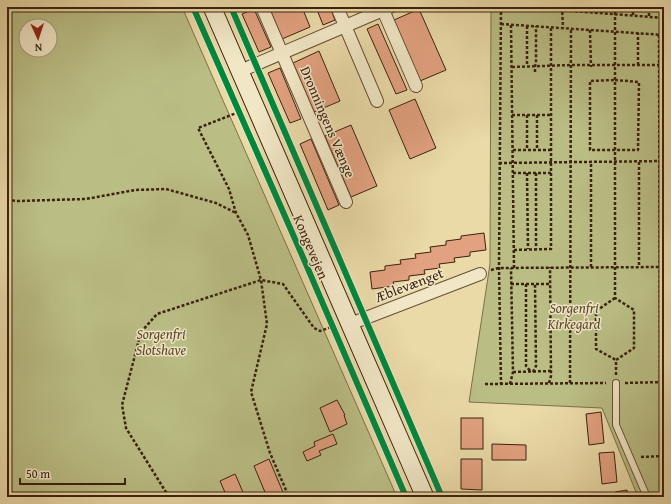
<svg xmlns="http://www.w3.org/2000/svg" width="671" height="504" font-family="'Gentium Book Plus',serif">
  <style>
    .green { fill: #babe85; stroke: #7b704a; fill-rule: evenodd }
    .building { fill: #e2a180; stroke: #3c210f }
    .lines { fill: none; stroke-linecap: round; stroke-linejoin: round }
    .lane-casing { stroke: #684f35; stroke-width: 8 }
    .street-casing { stroke: #684f35; stroke-width: 14 }
    .secondary-casing { stroke: #3c210f; stroke-width: 19 }
    .path { stroke: #3c210f; stroke-width: 2.5; stroke-dasharray: 3 2; stroke-linecap: butt }
    .lane { stroke: #f1e7c6; stroke-width: 6 }
    .street { stroke: #f1e7c6; stroke-width: 12 }
    .secondary { stroke: #f1e7c6; stroke-width: 17 }
    .cycleway-casing { stroke: #f1e7c6; stroke-width: 8 }
    .cycleway { stroke: #00873e; stroke-width: 6 }
    .labels { text-anchor: middle; stroke-width: 3; stroke-linejoin: round; paint-order: stroke }
    .street-label { font-size: 14px; fill: #3c210f; stroke: #f1e7c6 }
    .park-label { font-size: 14px; font-style: italic; fill: #5c482c; stroke: #f1e7c6 }
  </style>
  <rect width="100%" height="100%" fill="#eadaa8"/>
  <filter id="stains"><feTurbulence type="fractalNoise" baseFrequency=".005" numOctaves="4"/><feColorMatrix values="0 0 0 0 .2 0 0 0 0 .09 0 0 0 0 .02 0 0 0 .5 -.17"/></filter>
  <radialGradient id="worn" r=".72"><stop offset=".6" stop-color="#630" stop-opacity="0"/><stop offset="1" stop-color="#630" stop-opacity=".3"/></radialGradient>
  <g class="green">
    <path d="M7,7H182L397,497H7ZM26,26H50V50H26Z"/>
    <polygon points="491,7 664,7 664,497 638,497 602,408 469,402 490,264"/>
  </g>
  <g class="building">
    <polygon points="269,7 302,7 310,27 282,39"/>
    <polygon points="316,7 330,7 335,20 323,25"/>
    <polygon points="254,9 271,47 259,52 242,14"/>
    <polygon points="419,9 446,70 420,81 394,20"/>
    <polygon points="378,24 407,90 396,94 367,29"/>
    <polygon points="319,51 340,101 314,112 293,63"/>
    <polygon points="280,68 301,119 290,123 268,73"/>
    <polygon points="415,99 436,148 410,159 389,110"/>
    <polygon points="351,125 377,186 351,197 325,136"/>
    <polygon points="311,139 339,205 328,210 300,144"/>
    <polygon points="484,233 486,250 470,252 470,256 454,258 455,262 439,264 440,268 424,270 425,274 409,276 409,280 393,282 394,286 372,289 370,272 385,270 385,266 401,264 400,260 416,258 415,254 431,252 430,247 446,245 446,241 461,239 461,236"/>
    <polygon points="337,400 345,415 344,415 347,424 330,432 320,408"/>
    <polygon points="601,412 604,443 589,445 586,414"/>
    <rect x="461" y="418" width="22" height="31"/>
    <polygon points="333,434 337,444 319,451 321,455 307,461 303,452 315,446 314,442"/>
    <polygon points="492,444 526,445 526,460 492,460"/>
    <polygon points="614,452 617,482 602,484 599,453"/>
    <polygon points="269,459 285,497 267,497 254,466"/>
    <polygon points="461,459 482,459 482,490 461,489"/>
    <polygon points="235,474 236,476 245,497 227,497 220,481"/>
    <polygon points="627,490 628,497 616,497 615,492"/>
  </g>
  <g class="lines">
    <defs>
      <polyline id="lane" points="616,383 616,425 647,497"/>
      <g id="street">
        <polyline points="262,7 346,202"/>
        <polyline points="337,7 377,101"/>
        <polyline points="383,10 416,86"/>
        <polyline points="240,71 390,7"/>
        <polyline points="350,324 480,274"/>
      </g>
      <polyline id="secondary" points="212,7 425,497"/>
    </defs>
    <use href="#lane" class="lane-casing"/>
    <use href="#street" class="street-casing"/>
    <use href="#secondary" class="secondary-casing"/>
    <g class="path">
      <polyline points="501,7 499,268 501,384"/>
      <polyline points="520,7 664,18"/>
      <polyline points="562,7 563,28"/>
      <polyline points="615,7 615,298 634,310 634,348 616,360 616,375"/>
      <polyline points="633,7 633,16"/>
      <polyline points="649,16 649,7"/>
      <polyline points="501,24 664,35"/>
      <polyline points="511,25 514,268"/>
      <polyline points="527,26 527,66"/>
      <polyline points="590,30 591,67"/>
      <polyline points="659,35 660,382"/>
      <polyline points="638,65 638,33"/>
      <polyline points="512,67 571,65 659,65"/>
      <polyline points="535,72 535,66 536,63 536,26"/>
      <polygon points="615,80 639,82 638,150 590,150 590,81"/>
      <polyline points="239,112 198,128 229,189 236,213 248,235 261,280 267,324 251,392 270,453 289,497"/>
      <polyline points="512,115 551,115"/>
      <polyline points="527,115 527,150"/>
      <polyline points="537,115 537,150"/>
      <polyline points="513,150 551,150"/>
      <polyline points="639,162 639,267"/>
      <polyline points="499,163 664,161"/>
      <polyline points="513,173 551,173"/>
      <polyline points="527,173 528,249"/>
      <polyline points="536,173 536,249"/>
      <polyline points="7,200 18,201 86,199 135,190 166,189 216,203 236,213"/>
      <polyline points="514,250 551,249 551,27"/>
      <polyline points="591,267 591,162"/>
      <polyline points="491,270 499,268 664,267"/>
      <polyline points="511,284 550,284"/>
      <polyline points="526,284 526,366 531,372"/>
      <polyline points="615,298 596,311 596,349 616,360"/>
      <polyline points="513,372 551,371"/>
      <polyline points="533,372 536,366 535,284"/>
      <polyline points="549,383 551,376 550,267"/>
      <polyline points="570,383 571,29"/>
      <polyline points="625,383 664,382"/>
      <polyline points="485,384 606,383"/>
      <polyline points="510,384 513,372 511,268"/>
      <polyline points="641,457 664,456"/>
      <polyline points="169,497 126,428 122,405 141,332 157,314 261,280 283,284 314,328 320,331 334,326"/>
    </g>
    <use href="#lane" class="lane"/>
    <use href="#street" class="street"/>
    <use href="#secondary" class="secondary"/>
    <defs>
      <g id="cycleway">
        <polyline points="193,7 302,255 406,497"/>
        <polyline points="231,7 442,497"/>
      </g>
    </defs>
    <use href="#cycleway" class="cycleway-casing"/>
    <use href="#cycleway" class="cycleway"/>
  </g>
  <g class="labels">
    <g class="street-label">
      <text transform="translate(328 122) rotate(67)" y="5">Dronningens Vænge</text>
      <text transform="translate(311 247) rotate(67)" y="5">Kongevejen</text>
      <text transform="translate(409 285) rotate(-21)" y="5">Æblevænget</text>
    </g>
    <g class="park-label">
      <text x="574" y="313">Sorgenfri<tspan x="574" dy="16">Kirkegård</tspan></text>
      <text x="161" y="339">Sorgenfri<tspan x="161" dy="16">Slotshave</tspan></text>
    </g>
  </g>
  <rect width="671" height="504" fill="none" stroke="#eadaa8" stroke-width="24"/>
  <rect x="8" y="8" width="655" height="488" fill="none" stroke="#3c210f" stroke-width="2"/>
  <rect x="12" y="12" width="647" height="480" fill="none" stroke="#3c210f"/>
  <g transform="translate(38 38) rotate(177)"><circle r="19" fill="#f1e7c6" stroke="#a9987d"/>
  <path d="M0-3L7 15L0 10L-7 15Z" fill="#8f2418"/>
  <text y="-6" font-size="11" font-weight="bold" text-anchor="middle" fill="#3c210f">N</text>
  </g>
  <path d="M20 478v6h105v-6" fill="none" stroke="#3c210f" stroke-width="2"/>
  <text x="26" y="478" font-size="12" fill="#3c210f" stroke="#f1e7c6" stroke-width="3" paint-order="stroke">50 m</text>
  <rect width="100%" height="100%" filter="url(#stains)"/>
  <rect width="100%" height="100%" fill="url(#worn)"/>
</svg>
